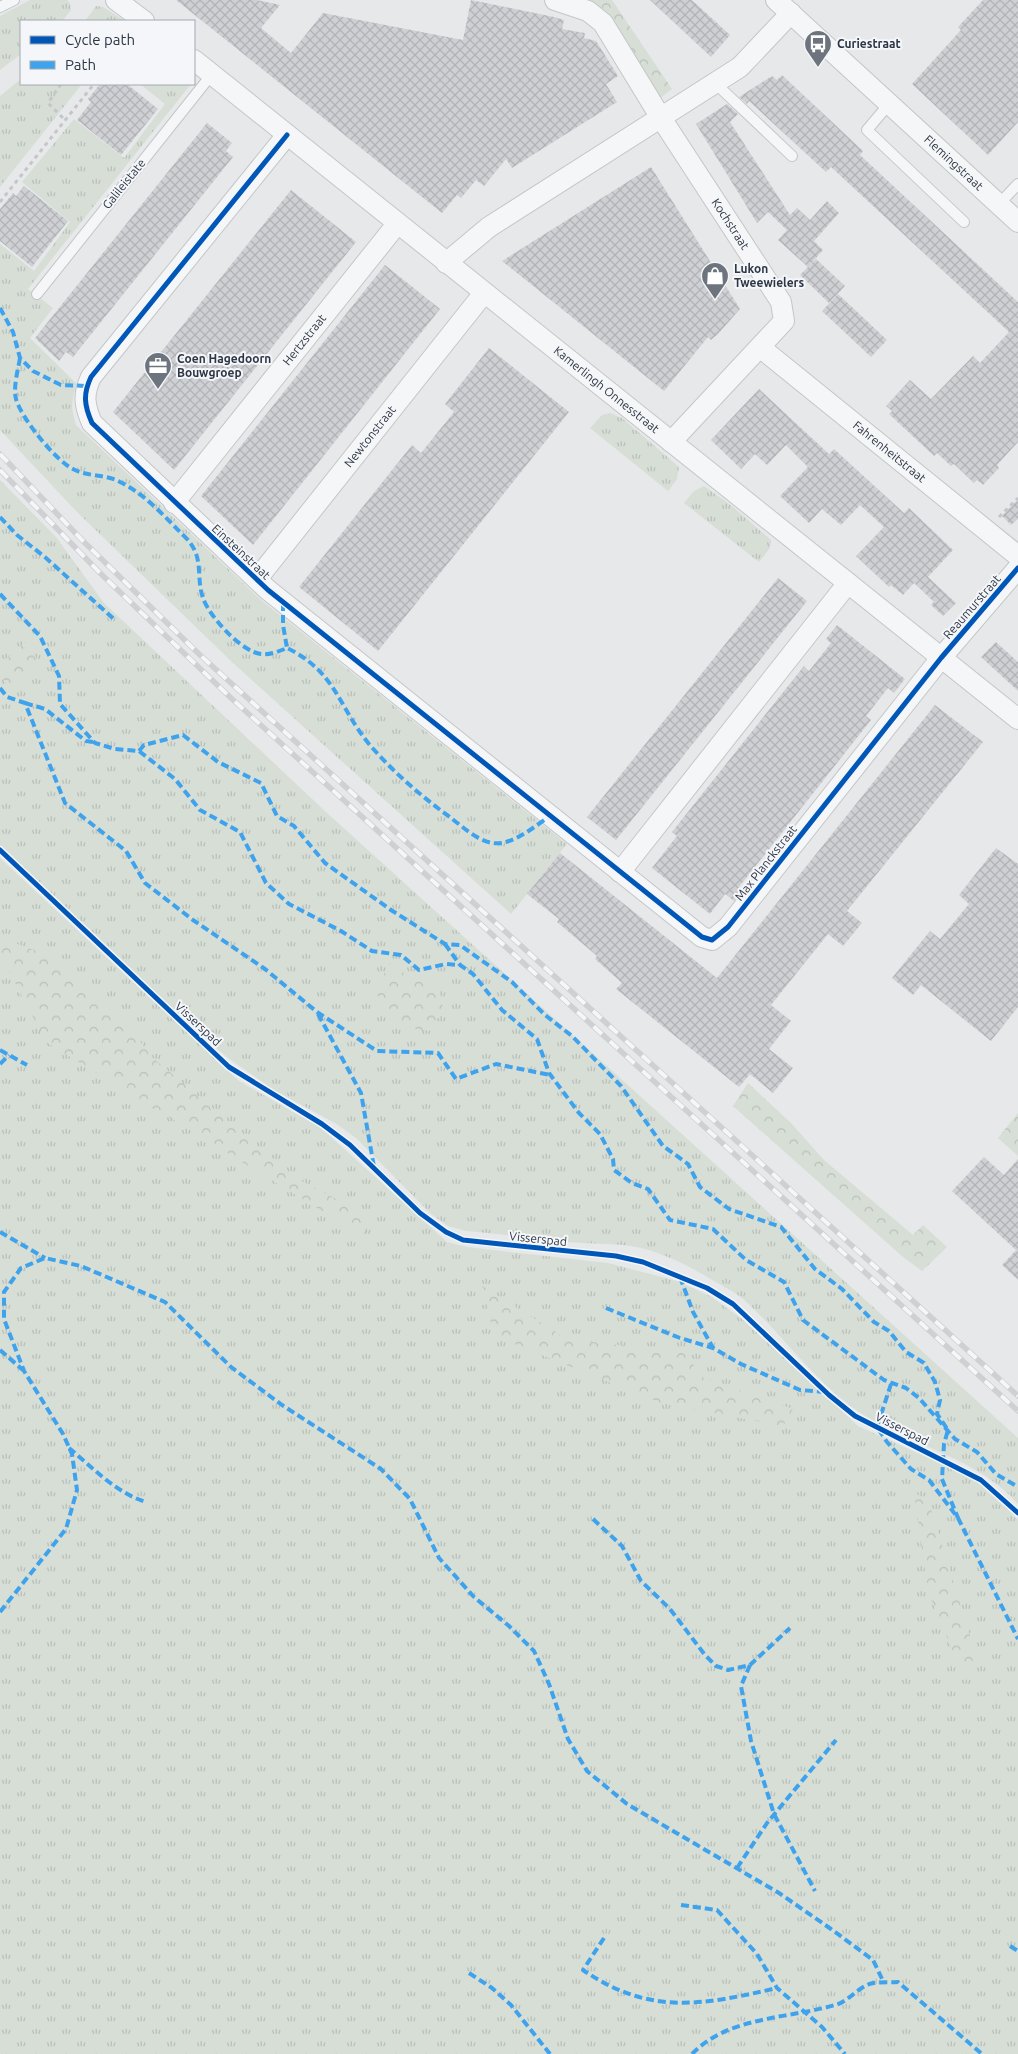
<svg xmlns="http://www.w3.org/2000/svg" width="1018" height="2054" font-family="Ubuntu,sans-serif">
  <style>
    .grass { fill: url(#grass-tufts) }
    .forest { fill: url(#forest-crowns) }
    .building { fill: url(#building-cross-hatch) }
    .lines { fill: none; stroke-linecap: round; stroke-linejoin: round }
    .service-casing { stroke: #c4c6c8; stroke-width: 12 }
    .minor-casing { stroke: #c4c6c8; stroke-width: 22 }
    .path { stroke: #c4c6c9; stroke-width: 3; stroke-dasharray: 4 4; stroke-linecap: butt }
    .service { stroke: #f5f6f7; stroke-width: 10 }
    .minor { stroke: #f5f6f7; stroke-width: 20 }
    .rail-casing { stroke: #cfd0d2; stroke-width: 5.5 }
    .rail { stroke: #f4f6f9; stroke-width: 4; stroke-dasharray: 11; stroke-linecap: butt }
    .quiet { stroke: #3ea3ec; stroke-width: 4; stroke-dasharray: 8 4; stroke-linecap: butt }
    .cycleway-casing { stroke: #f4f6f9; stroke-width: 8 }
    .cycleway { stroke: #0057b8; stroke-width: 5 }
    .labels { text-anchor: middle; stroke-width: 4; stroke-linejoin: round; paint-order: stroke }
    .poi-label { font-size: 12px; font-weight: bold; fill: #2c3644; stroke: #f4f6f9; text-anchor: start }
    .street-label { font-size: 12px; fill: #2c3644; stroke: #f4f6f9 }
  </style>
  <defs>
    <pattern id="grass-tufts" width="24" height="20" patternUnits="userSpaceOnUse" patternTransform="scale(1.25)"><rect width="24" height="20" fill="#d7ded6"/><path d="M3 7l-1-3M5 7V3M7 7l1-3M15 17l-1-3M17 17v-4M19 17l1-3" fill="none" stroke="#b9bfb9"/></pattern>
    <pattern id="forest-crowns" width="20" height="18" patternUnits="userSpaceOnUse" patternTransform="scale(1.25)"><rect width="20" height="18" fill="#d7ded6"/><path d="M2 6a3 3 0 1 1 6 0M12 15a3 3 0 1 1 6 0" fill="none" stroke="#b9bfb9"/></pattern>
    <pattern id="building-cross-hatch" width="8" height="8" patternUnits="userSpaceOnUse" patternTransform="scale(1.25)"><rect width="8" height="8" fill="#ced0d3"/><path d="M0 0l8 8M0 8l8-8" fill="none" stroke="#b1b3b6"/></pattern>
  </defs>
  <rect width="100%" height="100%" fill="#e6e8ea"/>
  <g class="grass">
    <polygon points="30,0 67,0 70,3 71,10 62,21 21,21 21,54 0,70 0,16"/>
    <polygon points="96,6 103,7 125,21 85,21"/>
    <polygon points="21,79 21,84 82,84 0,187 0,96"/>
    <path d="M140,84H191L28,289L53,308L30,338L77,384C71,400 71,409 76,425L261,600L567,844L511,914L233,663L77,512L0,430V244L34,271L70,222L22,182L74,119L124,158L165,104Z"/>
    <polygon points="610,413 622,418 679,467 677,479 668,491 590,428 602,415"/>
    <path d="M0,480L56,537L104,603L327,813L1018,1438V1504C980,1460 917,1447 869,1418C818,1388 786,1337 743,1299C735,1292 724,1287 714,1281C689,1266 661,1251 631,1246C610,1243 588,1244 567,1242C533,1238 500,1234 466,1231L448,1226L431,1214L356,1138L335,1123L274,1090L228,1058L191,1027L30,880L0,848Z"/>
    <polygon points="704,486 732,506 771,540 770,548 759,562 684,503 694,491"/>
    <polygon points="0,858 239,1081 321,1128 447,1242 467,1247 608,1263 677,1281 710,1296 741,1318 858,1426 966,1475 991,1491 1018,1520 1018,2054 0,2054"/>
  </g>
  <g class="forest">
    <polygon points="576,0 612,0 672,89 659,99"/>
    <polygon points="25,642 40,663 10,689 0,675 0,664"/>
    <polygon points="0,915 1,938 53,957 131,1030 153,1058 296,1178 361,1212 368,1239 46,1042 0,954"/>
    <polygon points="390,963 412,979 436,976 443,1008 431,1031 399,1027 375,991"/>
    <polygon points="748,1083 791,1123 824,1160 913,1235 923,1225 947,1247 922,1271 903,1257 733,1106"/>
    <polygon points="1018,1113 1018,1156 998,1138"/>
    <polygon points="482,1286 567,1339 685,1353 702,1377 793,1409 783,1426 661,1403 494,1336"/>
    <polygon points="914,1492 929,1502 975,1652 966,1682 928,1592"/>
  </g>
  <g class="building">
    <polygon points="176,0 257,0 280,5 261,28 291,53 323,13 463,40 471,0 554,17 564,20 562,29 585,33 584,38 596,41 618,76 606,84 617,102 512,168 506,159 484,186 476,180 461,198 457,195 442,213"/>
    <polygon points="650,0 692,0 730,35 711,57"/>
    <polygon points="983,0 1018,0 1018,122 988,155 912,84 961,30 958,27"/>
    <polygon points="782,75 863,151 860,155 1018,302 1018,442 997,465 999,468 983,485 977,480 974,483 954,464 951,466 937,453 934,456 889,414 892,411 886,406 910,380 931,399 973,356 980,363 1009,332 831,167 826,172 749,101 747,104 739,97 772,76 777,80"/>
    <polygon points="100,84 127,84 158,109 121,155 77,120 91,102 88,99"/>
    <polygon points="727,104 738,114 730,122 790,215 797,208 810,220 827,201 839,213 814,241 823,250 808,267 778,240 787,230 768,212 757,223 696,124"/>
    <polygon points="207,123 232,143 226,151 233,157 73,357 66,352 59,361 35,338"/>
    <polygon points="651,167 740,309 718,334 711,340 708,337 664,391 502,261"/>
    <polygon points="24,186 68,221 32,267 0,241 0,209 13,193 16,196"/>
    <polygon points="291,190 356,242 174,470 113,412"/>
    <polygon points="816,259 845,286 829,303 800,275"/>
    <polygon points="385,265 440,309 253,545 201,496"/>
    <polygon points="838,294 887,340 871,357 822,311"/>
    <polygon points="489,348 569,412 378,651 299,587 412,445 421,453 454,412 445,404"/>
    <polygon points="759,389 829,454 834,449 904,513 909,508 953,550 928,577 956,603 943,616 931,605 934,602 914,583 903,595 891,585 889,587 856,556 884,527 860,505 841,525 822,509 809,523 780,496 808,467 786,445 767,465 755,454 741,469 711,440"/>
    <polygon points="1018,499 1018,519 1011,525 1002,516"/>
    <polygon points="778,578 807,601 616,840 587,817"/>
    <polygon points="837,625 905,679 894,693 888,688 866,716 871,720 739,887 742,890 734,901 725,894 710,914 652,868 677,836 672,832 804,666 809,671 831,643 826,639"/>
    <polygon points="996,642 1018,662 1018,691 981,657"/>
    <polygon points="935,705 983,742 847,911 862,923 843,946 828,934 771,1005 791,1021 769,1049 793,1068 773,1093 750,1074 739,1087 616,989 622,983 595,959 597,956 557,922 559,919 527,894 560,853 717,978"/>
    <polygon points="996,848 1018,864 1018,1007 991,1041 921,985 913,995 892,978 930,931 940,939 969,904 959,895"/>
    <polygon points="984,1157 1004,1175 1018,1159 1018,1280 1002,1265 1016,1250 952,1191"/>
  </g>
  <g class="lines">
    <defs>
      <g id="service">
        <polyline points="0,7 14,0"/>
        <polyline points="715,83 792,156"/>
        <polyline points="889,104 867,130 964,222"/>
        <polyline points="1000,203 1018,184"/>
        <polyline points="37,294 212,74"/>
      </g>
      <g id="minor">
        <polyline points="116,0 144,21"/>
        <path id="s1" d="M555,0L588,11L603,23L661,118L781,302L784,321L671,442"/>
        <path id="s2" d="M776,0L1018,222"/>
        <path id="s3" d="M194,60L1018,719"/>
        <path d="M287,135L91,377C83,394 84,405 92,423L268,590L702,937L712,940L728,927L941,658L1018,568"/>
        <polyline points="446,263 489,227 740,67 791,13"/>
        <path id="s4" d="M761,348L1018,556"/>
        <path id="s5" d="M174,503L397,224"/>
        <path id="s6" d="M257,579L484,293"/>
        <polyline points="620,872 848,583"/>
      </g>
    </defs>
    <use href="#service" class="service-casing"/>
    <use href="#minor" class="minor-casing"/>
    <g class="path">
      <polyline points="61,84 48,103 65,120"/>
      <polyline points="0,202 94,84"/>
      <polyline points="999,517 1018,498"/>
    </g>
    <use href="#service" class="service"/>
    <use href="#minor" class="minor"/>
    <defs>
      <g id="rail">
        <polyline points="0,454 83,541 200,655 1018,1396"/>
        <polyline points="0,470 100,573 231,698 1018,1411"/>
      </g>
    </defs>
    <use href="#rail" class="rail-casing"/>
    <use href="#rail" class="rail"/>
    <g class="quiet">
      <polyline points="0,308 13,332 20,358 33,371 61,385 87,386"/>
      <path d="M20,358C18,370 13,387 16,399C21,418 56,461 73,469C87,477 106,474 120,482C145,494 164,516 183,535C206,556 195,575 203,598C209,616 242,653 262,654C270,655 280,651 287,648C336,672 338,706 369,744C393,772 421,796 451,818C462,826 477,841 493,843C512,846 535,826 550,816"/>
      <polyline points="0,517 17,535 46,558 116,621"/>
      <polyline points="0,594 40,636 59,676 60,704 95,743 115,749 139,751 175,779 200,810 240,832 266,883 289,904 341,931 372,951 401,955 419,970 446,964 460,965 473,974 502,1010 537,1039 549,1073 579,1113 600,1134 613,1159 614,1170 632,1183 648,1189 670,1220 713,1229 746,1260 784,1282 803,1320 884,1380 906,1388 919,1398 955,1439 977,1452 996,1474 1018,1487"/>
      <polyline points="283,603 283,625 287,648"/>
      <polyline points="0,688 7,697 25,703 65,803 126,851 145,883 193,920 265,969 317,1012 377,1051 438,1053 456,1079 496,1064 550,1075"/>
      <polyline points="25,703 45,709 86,741 93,742"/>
      <polyline points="139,751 144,745 183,735 218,762 261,783 277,816 294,826 325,863 391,910 445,944 460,945 512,982 545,1015 572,1036 621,1086 663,1146 688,1164 700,1187 729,1209 781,1227 815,1269 842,1289 874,1322 889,1331 906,1352 924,1363 935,1382 940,1400 937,1414 948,1430 944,1444 942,1479 958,1518"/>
      <polyline points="445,944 460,965"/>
      <polyline points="318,1014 361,1093 374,1167"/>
      <polyline points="0,1050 27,1065"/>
      <polyline points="0,1064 9,1055"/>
      <polyline points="0,1232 45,1258"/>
      <polyline points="680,1277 693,1312 713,1348"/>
      <polyline points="606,1308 680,1338 713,1348 741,1364 800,1390 826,1392"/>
      <polyline points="0,1350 23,1370"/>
      <polyline points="891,1384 877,1427 887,1442 911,1469 929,1480 958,1518 1018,1639"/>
      <path d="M69,1448C92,1467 116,1493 146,1502"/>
      <polyline points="593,1519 622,1546 641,1581 670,1609 705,1655 716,1666 728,1670 750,1665 790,1628"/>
      <polyline points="0,1612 66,1529 77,1490 72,1454 63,1434 24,1371 4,1319 4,1292 21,1268 45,1258 81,1266 165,1302 231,1367 282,1405 381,1469 410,1499 439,1558 474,1597 509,1626 534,1651 549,1684 568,1739 587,1771 627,1804 779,1893 831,1929 873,1960 884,1983"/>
      <polyline points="750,1665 741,1686 751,1741 774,1814 815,1891"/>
      <polyline points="737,1868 767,1823 836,1740"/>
      <polyline points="681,1905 717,1910 757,1954 777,1988 822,2027 845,2054"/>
      <path d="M604,1938L583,1970C650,2016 703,2005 777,1988"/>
      <polyline points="1010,1946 1018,1951"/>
      <polyline points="469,1973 492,1988 511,2005 550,2054"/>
      <path d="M692,2054C729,2016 787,2019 835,2005C847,2002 856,1990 867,1985C875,1981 889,1983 898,1982L982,2054"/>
    </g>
    <defs>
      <g id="cycleway">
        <path d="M287,135L91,377C83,394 84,405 92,423L268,590L702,937L712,940L728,927L941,658L1018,568"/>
        <polyline points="0,850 229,1067 322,1124 350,1145 420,1213 446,1232 463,1240 616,1256 643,1262 707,1288 733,1304 829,1395 855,1416 981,1480 1018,1513"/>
      </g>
    </defs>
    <use href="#cycleway" class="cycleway-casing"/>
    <use href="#cycleway" class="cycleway"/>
  </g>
  <defs>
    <symbol id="bus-pin" viewBox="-11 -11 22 30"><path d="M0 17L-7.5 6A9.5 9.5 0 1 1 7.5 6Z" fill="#6d747e" stroke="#f4f6f9"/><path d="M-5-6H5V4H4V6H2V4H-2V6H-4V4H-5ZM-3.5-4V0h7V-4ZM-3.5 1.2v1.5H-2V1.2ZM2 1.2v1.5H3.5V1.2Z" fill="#fff"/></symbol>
    <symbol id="shop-pin" viewBox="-11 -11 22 30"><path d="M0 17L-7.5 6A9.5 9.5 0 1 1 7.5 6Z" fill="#6d747e" stroke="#f4f6f9"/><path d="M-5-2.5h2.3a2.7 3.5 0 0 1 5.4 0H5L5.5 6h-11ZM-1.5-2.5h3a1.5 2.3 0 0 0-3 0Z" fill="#fff"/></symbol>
    <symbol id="office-pin" viewBox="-11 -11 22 30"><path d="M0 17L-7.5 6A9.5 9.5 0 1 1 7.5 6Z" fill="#6d747e" stroke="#f4f6f9"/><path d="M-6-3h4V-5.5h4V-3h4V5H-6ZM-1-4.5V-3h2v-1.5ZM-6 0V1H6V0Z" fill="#fff"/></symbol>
  </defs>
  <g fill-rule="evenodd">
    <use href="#bus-pin" x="802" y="28" width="32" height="43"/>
    <use href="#shop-pin" x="699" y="260" width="32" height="43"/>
    <use href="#office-pin" x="142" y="350" width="32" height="43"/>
  </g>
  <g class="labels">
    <g class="poi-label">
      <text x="837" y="48">Curiestraat</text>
      <text x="734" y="273">Lukon<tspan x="734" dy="14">Tweewielers</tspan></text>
      <text x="177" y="363">Coen Hagedoorn<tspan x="177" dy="14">Bouwgroep</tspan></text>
    </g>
    <g class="street-label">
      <text dy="4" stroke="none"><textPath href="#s2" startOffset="241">Flemingstraat</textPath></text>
      <text transform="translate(124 184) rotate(-51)" y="4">Galileistate</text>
      <text dy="4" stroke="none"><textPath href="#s1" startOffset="292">Kochstraat</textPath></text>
      <text dy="4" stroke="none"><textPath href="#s5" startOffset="209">Hertzstraat</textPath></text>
      <text dy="4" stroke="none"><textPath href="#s3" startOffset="528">Kamerlingh Onnesstraat</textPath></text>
      <text dy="4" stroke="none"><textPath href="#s6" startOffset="182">Newtonstraat</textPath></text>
      <text dy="4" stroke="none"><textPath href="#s4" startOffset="165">Fahrenheitstraat</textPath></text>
      <text transform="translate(241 552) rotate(43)" y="4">Einsteinstraat</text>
      <text transform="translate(972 607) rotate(-49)" y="4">Reaumurstraat</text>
      <text transform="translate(766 863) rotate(-52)" y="4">Max Planckstraat</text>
      <text transform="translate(198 1024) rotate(43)" y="4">Visserspad</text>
      <text transform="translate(538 1239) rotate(6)" y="4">Visserspad</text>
      <text transform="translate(902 1429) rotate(27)" y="4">Visserspad</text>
    </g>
  </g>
  <rect x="20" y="20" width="175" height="65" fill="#f4f6f9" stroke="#a4a9b1"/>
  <rect x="30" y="36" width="25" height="8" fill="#0057b8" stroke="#a4a9b1"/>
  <text x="65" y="45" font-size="15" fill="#2c3644">Cycle path</text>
  <rect x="30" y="61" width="25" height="8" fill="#3ea3ec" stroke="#a4a9b1"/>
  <text x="65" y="70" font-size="15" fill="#2c3644">Path</text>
</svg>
